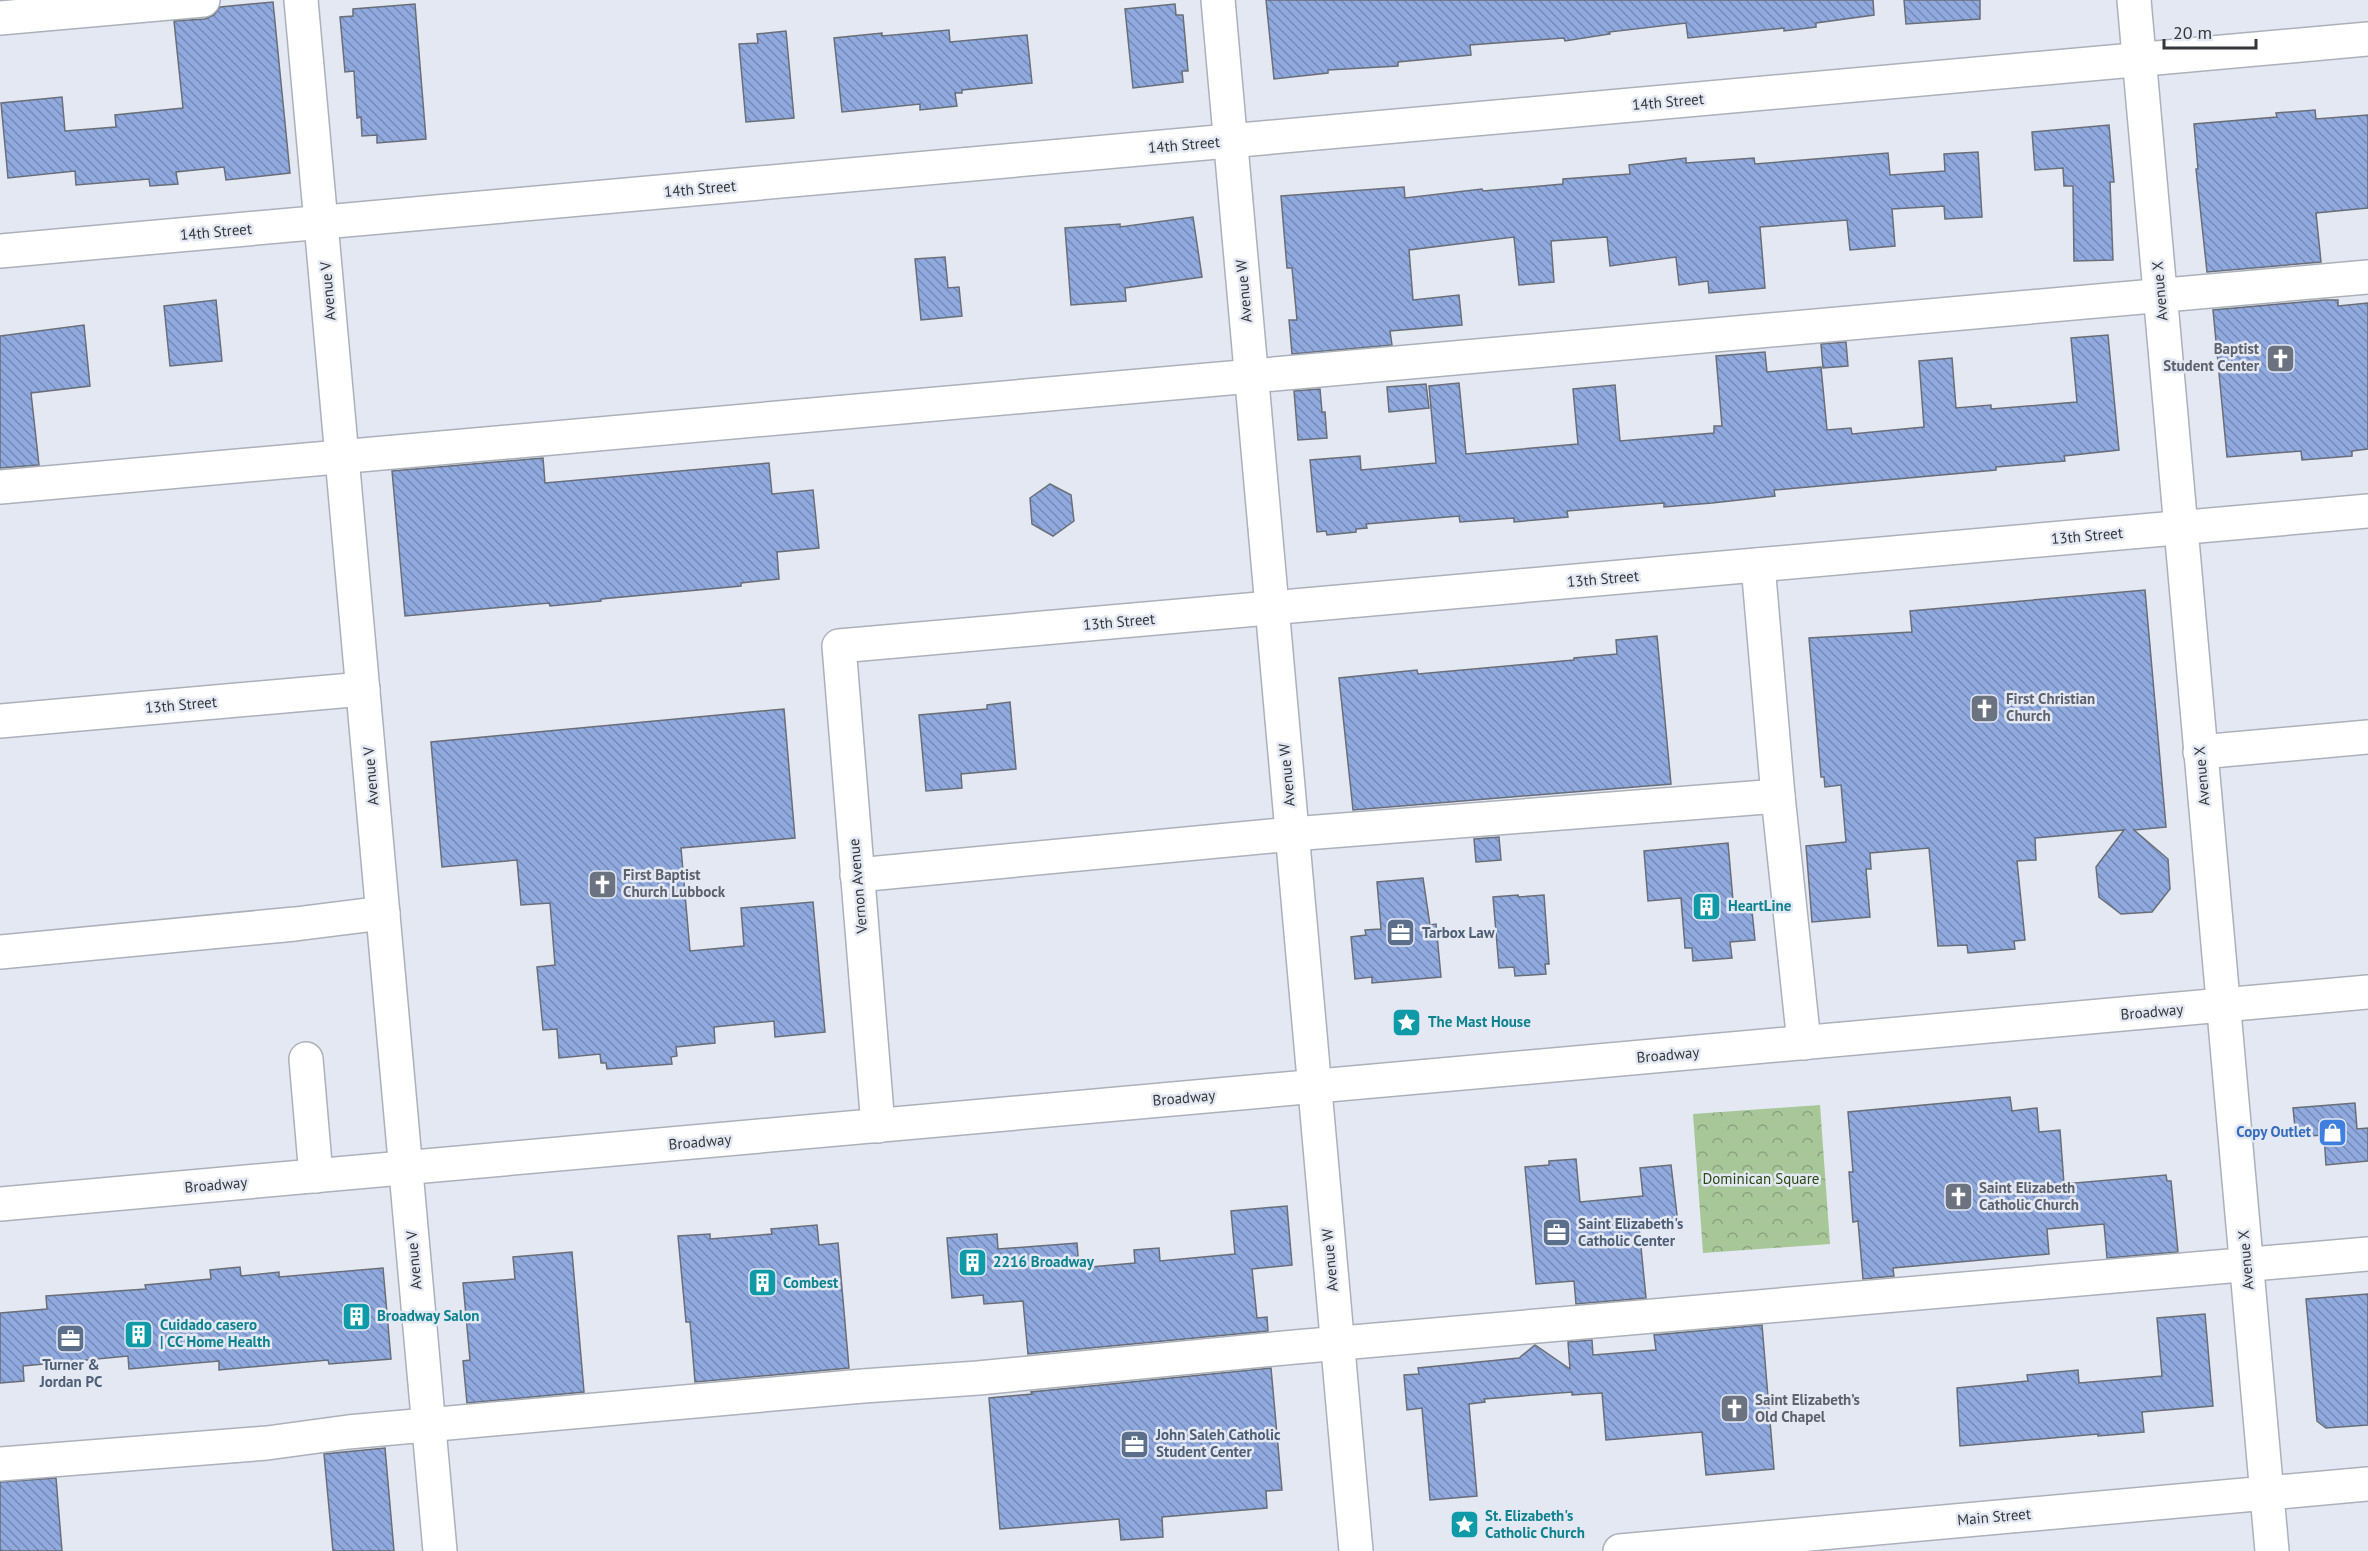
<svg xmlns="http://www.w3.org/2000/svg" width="2368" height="1551" font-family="'PT Sans',sans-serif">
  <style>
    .forest { fill: url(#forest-crowns) }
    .building { fill: url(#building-back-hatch); stroke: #696e77; stroke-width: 1.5 }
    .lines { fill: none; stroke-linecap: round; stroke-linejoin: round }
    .minor-casing { stroke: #abb0ba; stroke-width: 36 }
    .major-casing { stroke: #abb0ba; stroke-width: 36 }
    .minor { stroke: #fff; stroke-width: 33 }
    .major { stroke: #fff; stroke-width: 33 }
    .labels { text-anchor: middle; stroke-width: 5; stroke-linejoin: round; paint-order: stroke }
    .street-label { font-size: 15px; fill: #35373b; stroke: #e3e8f3 }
    .worship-label { font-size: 15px; font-weight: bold; fill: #5b616d; stroke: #e3e8f3; text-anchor: start }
    .culture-label { font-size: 15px; font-weight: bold; fill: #0d838f; stroke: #e3e8f3; text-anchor: start }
    .service-label { font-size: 15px; font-weight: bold; fill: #4e5e75; stroke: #e3e8f3; text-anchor: start }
    .shop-label { font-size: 15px; font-weight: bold; fill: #366cbe; stroke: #e3e8f3; text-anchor: end }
    .park-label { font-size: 15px; fill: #284912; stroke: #e3e8f3 }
  </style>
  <defs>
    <pattern id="forest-crowns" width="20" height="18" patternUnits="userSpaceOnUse" patternTransform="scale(1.5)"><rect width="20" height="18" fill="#a8c799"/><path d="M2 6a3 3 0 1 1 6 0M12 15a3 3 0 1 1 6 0" fill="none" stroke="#8aa27e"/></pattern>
    <pattern id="building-back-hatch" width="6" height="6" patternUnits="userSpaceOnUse" patternTransform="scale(1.5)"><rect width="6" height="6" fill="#90a9de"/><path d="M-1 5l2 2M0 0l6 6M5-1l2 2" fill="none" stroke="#768ab5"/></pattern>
  </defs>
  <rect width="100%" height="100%" fill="#e3e8f3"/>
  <polygon class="forest" points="1820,1105 1830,1244 1703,1253 1693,1114"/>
  <g class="building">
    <polygon points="1266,0 1873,0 1874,15 1816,23 1816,27 1784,31 1784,28 1688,38 1686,23 1609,32 1610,34 1565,41 1564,38 1470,45 1471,55 1398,62 1398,66 1328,70 1328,73 1274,79"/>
    <polygon points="1904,0 1980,0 1980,19 1906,24"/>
    <polygon points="273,2 290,173 226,180 224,167 176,172 178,184 150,186 149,179 76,185 75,171 8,178 1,103 62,97 65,131 116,127 115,115 183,108 174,21 205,19 214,15 220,7"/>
    <polygon points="415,4 426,139 377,143 377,135 362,136 361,117 357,118 354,71 345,72 340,17 353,16 353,9"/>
    <polygon points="1175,4 1176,15 1183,15 1188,71 1182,71 1183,82 1133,88 1125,9"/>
    <polygon points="949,30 950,42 1027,35 1032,83 962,90 962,93 955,93 957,106 920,110 920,104 842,112 834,38 882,33 882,36"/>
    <polygon points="786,31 794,118 746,122 739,44 758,43 757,34"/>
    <polygon points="2315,110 2316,119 2368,115 2368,208 2316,213 2321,262 2207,272 2196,169 2198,169 2194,124 2277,117 2276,113"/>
    <polygon points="2109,125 2114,182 2110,182 2113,260 2074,261 2073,186 2064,186 2063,168 2035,170 2032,132"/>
    <polygon points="1978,152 1982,217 1945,219 1944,206 1892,209 1895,246 1850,250 1847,220 1760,227 1765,288 1709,293 1708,281 1679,285 1676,257 1610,266 1607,237 1551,241 1554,282 1519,285 1514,237 1409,250 1413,300 1459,295 1462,325 1390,331 1392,345 1292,354 1289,320 1297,320 1292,268 1287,268 1281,196 1404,187 1405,198 1482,189 1483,191 1563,184 1563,179 1630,174 1629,165 1686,158 1686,163 1754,158 1755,164 1888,153 1890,175 1945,171 1944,154"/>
    <polygon points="1193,217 1202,277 1125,288 1126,301 1071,305 1065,228 1120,224 1120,227"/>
    <polygon points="945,257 948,288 959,287 962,316 921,320 915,259"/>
    <polygon points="216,300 222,361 170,366 164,306"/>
    <polygon points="2324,300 2338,300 2338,306 2368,303 2368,449 2352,451 2352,456 2302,460 2301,451 2227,457 2213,310"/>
    <polygon points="84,325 90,386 31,393 39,465 0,468 0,336"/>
    <polygon points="2108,335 2119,450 2064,456 2065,461 1996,467 1996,470 1774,490 1775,496 1712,503 1664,507 1664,503 1567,511 1568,517 1514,522 1514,518 1460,522 1459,516 1366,524 1367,528 1356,529 1356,532 1327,535 1326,531 1317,532 1310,460 1360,456 1361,470 1436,463 1429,386 1459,383 1466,454 1578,444 1573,389 1615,385 1620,441 1714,433 1714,426 1722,426 1716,356 1765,352 1767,372 1821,367 1827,430 1851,428 1852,434 1924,427 1919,361 1952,358 1956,408 1991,405 1991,409 2077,402 2071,338"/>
    <polygon points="1846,342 1848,366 1823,368 1821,344"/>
    <polygon points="1426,384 1429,408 1389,412 1387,387"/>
    <polygon points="1320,389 1322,412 1325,412 1327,438 1298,440 1294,391"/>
    <polygon points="543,458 545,483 769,463 772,494 813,490 819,548 777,552 779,579 741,583 741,586 601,599 601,601 550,606 549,603 405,616 392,471"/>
    <polygon points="1050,484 1071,495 1074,521 1053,536 1032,524 1030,498"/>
    <polygon points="2145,590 2166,827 2134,830 2168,859 2170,889 2152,912 2121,914 2099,897 2096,867 2124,830 2035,838 2036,860 2017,861 2025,940 2014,941 2015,949 1968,953 1967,945 1938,946 1929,848 1870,853 1871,869 1866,869 1870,917 1812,922 1806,846 1846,842 1841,785 1825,787 1824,777 1821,777 1809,638 1912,632 1910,611"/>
    <polygon points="1657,636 1671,784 1353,810 1339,678 1417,670 1418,674 1574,660 1574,658 1617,654 1616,640"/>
    <polygon points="1010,702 1016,769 961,774 962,788 926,791 919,715 987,709 987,705"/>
    <polygon points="784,709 795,838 681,848 690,951 744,946 741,908 813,902 825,1032 775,1037 774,1021 714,1027 715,1043 676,1047 677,1056 671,1057 672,1064 607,1069 606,1063 601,1063 600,1054 559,1058 557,1029 543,1030 537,967 555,965 550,903 521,905 517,860 442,867 431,742"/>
    <polygon points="1499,837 1501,860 1476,862 1474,839"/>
    <polygon points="1728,843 1734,912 1752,911 1755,940 1730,942 1732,958 1693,961 1692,948 1685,948 1681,898 1648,901 1644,851"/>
    <polygon points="1423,878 1430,925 1436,924 1441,977 1372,983 1372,977 1355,979 1351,937 1366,935 1365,930 1381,929 1377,882"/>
    <polygon points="1518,895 1519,897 1544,895 1549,964 1545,964 1546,974 1515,976 1514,967 1499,968 1493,897"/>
    <polygon points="2010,1097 2012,1111 2037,1108 2039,1132 2060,1130 2064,1184 2166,1175 2167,1181 2171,1181 2178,1252 2107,1258 2104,1224 2047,1229 2049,1254 1893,1268 1894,1276 1863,1279 1858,1221 1853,1222 1849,1172 1853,1172 1848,1112"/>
    <polygon points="2355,1103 2357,1129 2368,1128 2368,1161 2326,1165 2324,1135 2296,1137 2293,1108"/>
    <polygon points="1576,1159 1580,1202 1643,1196 1640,1168 1671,1165 1678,1223 1639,1227 1646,1298 1576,1304 1574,1281 1536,1284 1525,1167 1549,1165 1549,1161"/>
    <polygon points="1287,1206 1292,1265 1252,1269 1257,1318 1267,1317 1268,1331 1028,1354 1023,1301 984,1304 983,1295 952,1298 947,1238 997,1234 998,1249 1077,1243 1079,1268 1135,1263 1134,1250 1159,1248 1160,1261 1235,1254 1231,1211"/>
    <polygon points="817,1225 819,1245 838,1243 849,1368 695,1382 690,1322 686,1322 678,1236 710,1234 710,1239 772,1234 771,1229"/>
    <polygon points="572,1252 584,1392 467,1403 463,1361 470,1360 463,1283 515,1279 513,1257"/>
    <polygon points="240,1267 241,1276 279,1272 279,1277 383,1268 391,1359 329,1364 328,1360 219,1370 219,1361 129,1369 128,1356 23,1366 24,1381 0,1383 0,1313 47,1309 46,1296 146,1289 145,1285 211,1279 210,1270"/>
    <polygon points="2368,1294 2368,1425 2326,1428 2317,1421 2306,1299"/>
    <polygon points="2205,1314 2213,1406 2142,1412 2144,1432 2098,1436 2098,1434 1960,1446 1957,1388 2028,1381 2027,1375 2078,1370 2079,1383 2162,1376 2157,1318"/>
    <polygon points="1762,1325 1774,1469 1706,1475 1702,1432 1606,1440 1602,1393 1572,1395 1572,1392 1484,1399 1485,1402 1469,1404 1477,1496 1430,1500 1422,1408 1407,1410 1404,1375 1419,1374 1418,1368 1519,1358 1535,1345 1570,1369 1568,1342 1592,1340 1593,1355 1656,1350 1654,1335"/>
    <polygon points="1271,1368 1282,1490 1266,1491 1267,1508 1162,1517 1163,1537 1121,1540 1119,1519 1000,1529 989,1398 1032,1394 1031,1392"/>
    <polygon points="385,1448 394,1551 333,1551 324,1454"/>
    <polygon points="56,1478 62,1551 0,1551 0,1482"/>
  </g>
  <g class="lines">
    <defs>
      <g id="minor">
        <polyline points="301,0 440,1551"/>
        <polyline points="1218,0 1356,1551"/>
        <polyline points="2134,0 2272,1551"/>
        <polyline points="0,18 203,0"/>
        <polyline points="0,251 2368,39"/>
        <polyline points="0,487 2368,277"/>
        <polyline points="1758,565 1778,796 1804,1043"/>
        <polyline points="0,721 363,689"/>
        <polyline points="2200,752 2368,737"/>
        <polyline points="857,875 1292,834 1778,796"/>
        <polyline points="0,952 295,924 383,913"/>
        <polyline points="306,1059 316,1176"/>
        <polyline points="878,1126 839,646 2368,511"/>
        <polyline points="0,1464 267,1443 348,1432 863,1386 978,1378 1295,1347 2368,1254"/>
        <polyline points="1620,1551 2368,1484"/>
      </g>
      <polyline id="major" points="0,1204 2368,992"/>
    </defs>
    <use href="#minor" class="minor-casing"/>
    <use href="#major" class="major-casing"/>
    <use href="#minor" class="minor"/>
    <use href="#major" class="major"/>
  </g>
  <defs>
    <symbol id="church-square" viewBox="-11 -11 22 22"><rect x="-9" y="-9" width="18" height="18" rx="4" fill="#6b7280" stroke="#e3e8f3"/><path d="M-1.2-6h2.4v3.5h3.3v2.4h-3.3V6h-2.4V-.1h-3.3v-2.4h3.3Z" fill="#fff"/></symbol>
    <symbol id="building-square" viewBox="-11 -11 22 22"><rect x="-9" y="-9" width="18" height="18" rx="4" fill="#0f9aa8" stroke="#e3e8f3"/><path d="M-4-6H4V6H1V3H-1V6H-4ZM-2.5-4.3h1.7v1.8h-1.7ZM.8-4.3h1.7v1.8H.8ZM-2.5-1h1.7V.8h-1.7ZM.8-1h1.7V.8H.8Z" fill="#fff"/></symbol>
    <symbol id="office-square" viewBox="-11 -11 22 22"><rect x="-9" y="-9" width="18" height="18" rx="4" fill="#5c6f8a" stroke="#e3e8f3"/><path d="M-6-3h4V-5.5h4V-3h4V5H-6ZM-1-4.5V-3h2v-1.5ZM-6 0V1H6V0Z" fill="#fff"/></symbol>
    <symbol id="sight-square" viewBox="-11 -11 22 22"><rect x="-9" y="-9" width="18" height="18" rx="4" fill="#0f9aa8" stroke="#e3e8f3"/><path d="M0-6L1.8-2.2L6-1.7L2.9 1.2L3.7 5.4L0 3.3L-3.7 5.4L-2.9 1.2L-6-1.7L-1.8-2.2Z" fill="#fff"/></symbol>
    <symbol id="shop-square" viewBox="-11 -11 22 22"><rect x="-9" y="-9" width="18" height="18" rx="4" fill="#3f7fe0" stroke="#e3e8f3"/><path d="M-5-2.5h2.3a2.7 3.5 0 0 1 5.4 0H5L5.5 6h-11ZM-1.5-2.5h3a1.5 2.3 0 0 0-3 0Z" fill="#fff"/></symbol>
  </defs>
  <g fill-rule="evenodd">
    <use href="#church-square" x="2264" y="342" width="33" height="33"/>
    <use href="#church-square" x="1968" y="692" width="33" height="33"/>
    <use href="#church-square" x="586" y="868" width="33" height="33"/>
    <use href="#building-square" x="1690" y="890" width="33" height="33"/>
    <use href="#office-square" x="1384" y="916" width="33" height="33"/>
    <use href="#sight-square" x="1390" y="1006" width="33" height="33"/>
    <use href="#shop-square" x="2316" y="1116" width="33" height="33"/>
    <use href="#church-square" x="1942" y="1180" width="33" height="33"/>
    <use href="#office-square" x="1540" y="1216" width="33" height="33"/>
    <use href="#building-square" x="956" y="1246" width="33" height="33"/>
    <use href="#building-square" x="746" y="1266" width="33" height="33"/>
    <use href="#building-square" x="340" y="1300" width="33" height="33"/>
    <use href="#building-square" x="122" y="1318" width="33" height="33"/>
    <use href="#office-square" x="54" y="1322" width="33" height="33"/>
    <use href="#church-square" x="1718" y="1392" width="33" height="33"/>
    <use href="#office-square" x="1118" y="1428" width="33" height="33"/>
    <use href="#sight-square" x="1448" y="1508" width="33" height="33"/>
  </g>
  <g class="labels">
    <g class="street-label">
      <text transform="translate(1668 102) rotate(-5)" y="5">14th Street</text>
      <text transform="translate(1184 145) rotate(-5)" y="5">14th Street</text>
      <text transform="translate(700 189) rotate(-5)" y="5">14th Street</text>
      <text transform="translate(216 232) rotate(-5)" y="5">14th Street</text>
      <text transform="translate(328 291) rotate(-95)" y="5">Avenue V</text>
      <text transform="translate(1244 291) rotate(-95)" y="5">Avenue W</text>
      <text transform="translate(2160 291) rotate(-95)" y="5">Avenue X</text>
      <text transform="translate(2087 536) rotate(-5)" y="5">13th Street</text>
      <text transform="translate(1603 579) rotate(-5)" y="5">13th Street</text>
      <text transform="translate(1119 622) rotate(-5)" y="5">13th Street</text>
      <text transform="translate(181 705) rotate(-5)" y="5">13th Street</text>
      <text transform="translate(1287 775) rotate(-95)" y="5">Avenue W</text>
      <text transform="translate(371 776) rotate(-95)" y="5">Avenue V</text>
      <text transform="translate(2202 776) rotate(-95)" y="5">Avenue X</text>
      <text transform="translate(858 886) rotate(-95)" y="5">Vernon Avenue</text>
      <text transform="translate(2152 1012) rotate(-5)" y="5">Broadway</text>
      <text transform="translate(1668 1055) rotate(-5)" y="5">Broadway</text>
      <text transform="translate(1184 1098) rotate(-5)" y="5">Broadway</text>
      <text transform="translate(700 1142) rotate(-5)" y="5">Broadway</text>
      <text transform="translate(216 1185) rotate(-5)" y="5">Broadway</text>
      <text transform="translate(414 1260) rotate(-95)" y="5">Avenue V</text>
      <text transform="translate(1330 1260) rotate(-95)" y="5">Avenue W</text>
      <text transform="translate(2246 1260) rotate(-95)" y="5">Avenue X</text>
      <text transform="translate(1994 1517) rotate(-5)" y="5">Main Street</text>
    </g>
    <g class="worship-label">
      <text x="2259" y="354" text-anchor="end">Baptist<tspan x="2259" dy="17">Student Center</tspan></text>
      <text x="2006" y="704">First Christian<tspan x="2006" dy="17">Church</tspan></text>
      <text x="623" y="880">First Baptist<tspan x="623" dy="17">Church Lubbock</tspan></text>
      <text x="1979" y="1193">Saint Elizabeth<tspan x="1979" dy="17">Catholic Church</tspan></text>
      <text x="1755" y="1405">Saint Elizabeth’s<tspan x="1755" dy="17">Old Chapel</tspan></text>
    </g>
    <g class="culture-label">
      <text x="1728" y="911">HeartLine</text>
      <text x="1428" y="1027">The Mast House</text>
      <text x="993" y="1267">2216 Broadway</text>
      <text x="783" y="1288">Combest</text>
      <text x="377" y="1321">Broadway Salon</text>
      <text x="160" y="1330">Cuidado casero<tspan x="160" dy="17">| CC Home Health</tspan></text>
      <text x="1485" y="1521">St. Elizabeth's<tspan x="1485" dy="17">Catholic Church</tspan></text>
    </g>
    <g class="service-label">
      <text x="1422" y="938">Tarbox Law</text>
      <text x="1578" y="1229">Saint Elizabeth's<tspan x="1578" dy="17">Catholic Center</tspan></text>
      <text x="71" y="1370" text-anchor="middle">Turner &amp;<tspan x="71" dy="17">Jordan PC</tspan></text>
      <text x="1156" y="1440">John Saleh Catholic<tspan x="1156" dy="17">Student Center</tspan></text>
    </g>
    <g class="shop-label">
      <text x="2311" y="1137">Copy Outlet</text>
    </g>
    <g class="park-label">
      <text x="1761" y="1184">Dominican Square</text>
    </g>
  </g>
  <path d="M2164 39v9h92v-9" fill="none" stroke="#35373b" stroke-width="3"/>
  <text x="2173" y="39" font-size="18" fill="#35373b" stroke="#e3e8f3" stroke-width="4.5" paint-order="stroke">20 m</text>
</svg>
